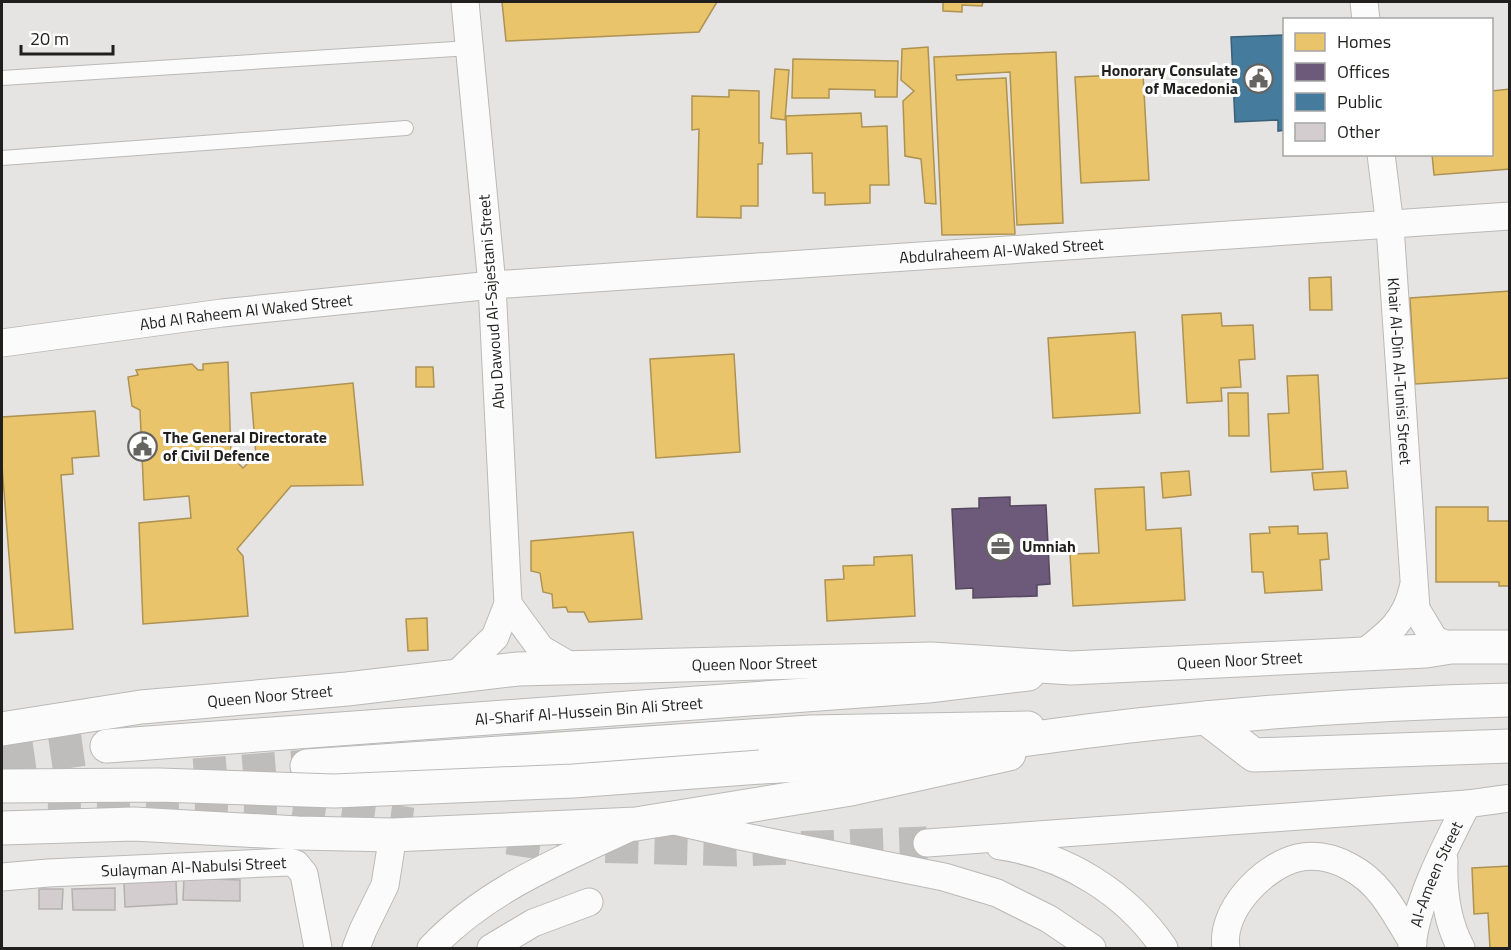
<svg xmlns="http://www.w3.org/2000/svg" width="1511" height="950" font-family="'Titillium Web',sans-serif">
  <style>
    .homes { fill: #e9c46a; stroke: #ad9253; stroke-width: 1.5 }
    .offices { fill: #6d597a; stroke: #56485e; stroke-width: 1.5 }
    .public { fill: #457b9d; stroke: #3a5f77; stroke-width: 1.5 }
    .building { fill: #d4cdcf; stroke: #b3b1b0; stroke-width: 1.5 }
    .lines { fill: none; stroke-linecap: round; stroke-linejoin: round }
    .secondary-tunnel { stroke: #bebdbb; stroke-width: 33; stroke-dasharray: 33 16; stroke-linecap: butt }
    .primary-tunnel { stroke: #bebdbb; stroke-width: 33; stroke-dasharray: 33 16; stroke-linecap: butt }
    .service-casing { stroke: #bab9b8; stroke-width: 16 }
    .minor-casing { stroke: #bab9b8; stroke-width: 29 }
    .tertiary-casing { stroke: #bab9b8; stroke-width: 35 }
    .secondary-casing { stroke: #bab9b8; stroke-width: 35 }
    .primary-casing { stroke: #bab9b8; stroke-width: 35 }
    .trunk-casing { stroke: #bab9b8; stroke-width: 35 }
    .service { stroke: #fbfbfb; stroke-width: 14 }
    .minor { stroke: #fbfbfb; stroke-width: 27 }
    .tertiary { stroke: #fbfbfb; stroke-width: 33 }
    .secondary { stroke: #fbfbfb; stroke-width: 33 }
    .primary { stroke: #fbfbfb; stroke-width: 33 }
    .trunk { stroke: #fbfbfb; stroke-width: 33 }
    .trunk-bridge-casing { stroke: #bab9b8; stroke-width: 35; stroke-linecap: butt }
    .trunk-bridge { stroke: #fbfbfb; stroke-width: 33 }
    .labels { text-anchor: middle; stroke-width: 6; stroke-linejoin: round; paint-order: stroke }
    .poi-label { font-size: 16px; font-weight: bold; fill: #201f1e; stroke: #fff; text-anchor: start }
    .street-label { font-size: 16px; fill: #201f1e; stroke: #fff }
  </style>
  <rect width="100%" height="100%" fill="#e6e4e2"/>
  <g class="homes">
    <polygon points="502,2 717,2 699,32 506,41"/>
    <polygon points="935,2 983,2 982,6 962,5 962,12 943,11 943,2"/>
    <polygon points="928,47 936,204 925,203 921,159 905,156 903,101 914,91 901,80 902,49"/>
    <polygon points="1056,52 1063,223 1017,225 1010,72 956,75 957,80 1006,78 1015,234 942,235 934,57"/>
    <polygon points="793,59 898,61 897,97 875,97 875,90 829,89 829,98 792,98"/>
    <polygon points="775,69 789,70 785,120 771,118"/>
    <polygon points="1143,74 1149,180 1081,183 1075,77"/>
    <polygon points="1510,89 1510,169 1434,175 1432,154 1492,154 1492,91"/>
    <polygon points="729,90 759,91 759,143 763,143 762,164 758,164 758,206 741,206 741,218 697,217 699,129 692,130 692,96 729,97"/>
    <polygon points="861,113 862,127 887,126 889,185 870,185 870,203 825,205 825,193 813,193 812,153 787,154 786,116"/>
    <polygon points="1331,277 1332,310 1310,310 1309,278"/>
    <polygon points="1510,291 1510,378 1415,384 1410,298"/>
    <polygon points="1221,313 1222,326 1253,325 1255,359 1239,360 1241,387 1221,388 1222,401 1187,403 1182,315"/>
    <polygon points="1135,332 1140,413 1053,418 1048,338"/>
    <polygon points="734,354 740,452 656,458 650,359"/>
    <polygon points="228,362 231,456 243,468 256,455 251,393 353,383 363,485 291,486 237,549 243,556 248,616 143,624 139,523 191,518 189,496 144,500 140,410 132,406 128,377 138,375 136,370 192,364 198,370 203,370 203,364"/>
    <polygon points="416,367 433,367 434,387 416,387"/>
    <polygon points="1318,375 1323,469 1271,472 1268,414 1289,413 1287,376"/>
    <polygon points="1228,393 1248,393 1249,436 1229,436"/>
    <polygon points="95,411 99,456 72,458 73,474 61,475 73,629 15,633 2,466 2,417"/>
    <polygon points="1189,471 1191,495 1163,498 1161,473"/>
    <polygon points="1346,471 1348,488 1314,490 1312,473"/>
    <polygon points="1144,487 1146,530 1181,528 1185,600 1073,606 1070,554 1099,553 1095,489"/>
    <polygon points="1436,507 1488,507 1488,521 1510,521 1510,586 1499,586 1499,582 1436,582"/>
    <polygon points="1298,526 1298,534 1327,533 1329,559 1320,560 1322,590 1265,593 1263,572 1252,572 1250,534 1270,533 1269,527"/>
    <polygon points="633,532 642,619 589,622 584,612 568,612 566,607 553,608 552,594 543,592 540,573 531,571 531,541"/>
    <polygon points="912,555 915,616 827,621 825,580 844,579 843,566 874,565 874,557"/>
    <polygon points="427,618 428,650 408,651 406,619"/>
    <polygon points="1510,866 1510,948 1490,948 1488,913 1474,914 1472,868"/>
  </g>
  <polygon class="offices" points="1010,497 1010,506 1046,505 1050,584 1037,585 1037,596 973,598 973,588 956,589 952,509 979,508 979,498"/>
  <polygon class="public" points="1284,35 1284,130 1278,131 1278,120 1235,122 1231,37"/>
  <g class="building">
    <polygon points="184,878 240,880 240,901 183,900"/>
    <polygon points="176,881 177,904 125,907 124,883"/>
    <polygon points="115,888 115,910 73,910 72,889"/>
    <polygon points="39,889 63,889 62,909 39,909"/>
  </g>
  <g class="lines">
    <g class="secondary-tunnel">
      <polyline points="48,801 293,807 412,824"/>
      <polyline points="508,838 554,845 736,850 927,843"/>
    </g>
    <g class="primary-tunnel">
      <polyline points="2,761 107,746"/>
      <polyline points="194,775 307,766"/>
    </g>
    <defs>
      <g id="service">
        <polyline points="2,78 470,48"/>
        <polyline points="2,158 406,128"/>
      </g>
      <g id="minor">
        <polyline points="1364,2 1366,20"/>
        <path id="s1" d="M1381,154L1390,226L1416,609L1434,639L1451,647"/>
        <path id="s2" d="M2,343L222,313L492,285L1510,216"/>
        <polyline points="508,604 541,649 572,667"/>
        <path d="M1362,654C1387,635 1406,621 1413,588"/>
        <polyline points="455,676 495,637 508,604 492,285 465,2"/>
        <polyline points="675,821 745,837 944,877 997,893 1049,919 1092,948"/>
        <polyline points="927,843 1467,804 1510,798"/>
        <path d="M1000,846C1065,855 1127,893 1164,948"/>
        <path d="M1444,860C1443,890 1447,922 1461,948"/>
        <path id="s3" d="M2,877L48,873L289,862L296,864L304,874L318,948"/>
        <polyline points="356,948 363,930 385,885 393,835"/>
        <path d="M431,948C487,889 559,861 631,827"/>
        <polyline points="491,948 533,923 589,902"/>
        <path d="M1226,948C1220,911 1262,867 1297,858C1315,854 1334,858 1350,867C1381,883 1395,914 1413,943"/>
        <path id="s4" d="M1412,948C1415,904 1447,843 1467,804"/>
      </g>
      <polyline id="tertiary" points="1206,718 1254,755 1510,746"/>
      <polyline id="secondary" points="2,828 134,824 298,833 393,835 636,824 851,789 1009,754"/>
      <g id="primary">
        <path id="s5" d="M107,746L928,686L1028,674"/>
        <polyline points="307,766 810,732 1028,728"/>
      </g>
      <g id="trunk">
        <path id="s6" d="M2,729L141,707L347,689L518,669L931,659L1071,668L1426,651L1451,647H1510"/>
        <path d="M760,767C887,763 1012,739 1138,725C1262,711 1385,703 1510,700"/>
      </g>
    </defs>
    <use href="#service" class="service-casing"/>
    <use href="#minor" class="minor-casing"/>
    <use href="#tertiary" class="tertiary-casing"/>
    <use href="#secondary" class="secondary-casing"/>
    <use href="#primary" class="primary-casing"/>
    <use href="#trunk" class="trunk-casing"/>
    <use href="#service" class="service"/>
    <use href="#minor" class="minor"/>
    <use href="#tertiary" class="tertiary"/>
    <use href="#secondary" class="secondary"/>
    <use href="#primary" class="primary"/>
    <use href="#trunk" class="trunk"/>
    <defs>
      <polyline id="trunk-bridge" points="2,786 159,785 334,791 573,781 760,767"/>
    </defs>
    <use href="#trunk-bridge" class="trunk-bridge-casing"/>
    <use href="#trunk-bridge" class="trunk-bridge"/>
  </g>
  <defs>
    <symbol id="civic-ring" viewBox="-11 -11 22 22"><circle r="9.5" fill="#fff" stroke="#656463" stroke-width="1.5"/><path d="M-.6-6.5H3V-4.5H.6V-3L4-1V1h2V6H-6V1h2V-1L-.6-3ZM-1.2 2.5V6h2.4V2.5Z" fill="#656463"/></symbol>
    <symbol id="office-ring" viewBox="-11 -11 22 22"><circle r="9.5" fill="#fff" stroke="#656463" stroke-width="1.5"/><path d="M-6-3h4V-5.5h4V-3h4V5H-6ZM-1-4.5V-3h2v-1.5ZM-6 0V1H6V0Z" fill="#656463"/></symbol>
  </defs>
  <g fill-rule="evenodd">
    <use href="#civic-ring" x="1242" y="62" width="33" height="33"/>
    <use href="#civic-ring" x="126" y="430" width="33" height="33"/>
    <use href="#office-ring" x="984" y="530" width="33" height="33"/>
  </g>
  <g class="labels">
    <g class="poi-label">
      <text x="1238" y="76" text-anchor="end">Honorary Consulate<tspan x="1238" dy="18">of Macedonia</tspan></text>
      <text x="163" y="443">The General Directorate<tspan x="163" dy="18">of Civil Defence</tspan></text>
      <text x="1022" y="552">Umniah</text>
    </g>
    <g class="street-label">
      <text dy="6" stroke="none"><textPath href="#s2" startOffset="1004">Abdulraheem Al-Waked Street</textPath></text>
      <text transform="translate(491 302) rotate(-94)" y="6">Abu Dawoud Al-Sajestani Street</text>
      <text dy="6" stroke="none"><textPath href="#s2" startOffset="246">Abd Al Raheem Al Waked Street</textPath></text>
      <text dy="6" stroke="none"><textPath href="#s1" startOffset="218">Khair Al-Din Al-Tunisi Street</textPath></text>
      <text dy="6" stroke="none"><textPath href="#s6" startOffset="1242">Queen Noor Street</textPath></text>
      <text dy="6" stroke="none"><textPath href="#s6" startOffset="756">Queen Noor Street</textPath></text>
      <text dy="6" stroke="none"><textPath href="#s6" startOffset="270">Queen Noor Street</textPath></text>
      <text dy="6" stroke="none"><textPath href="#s5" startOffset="483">Al-Sharif Al-Hussein Bin Ali Street</textPath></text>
      <text dy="6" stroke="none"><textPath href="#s3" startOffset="192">Sulayman Al-Nabulsi Street</textPath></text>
      <text dy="6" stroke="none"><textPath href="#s4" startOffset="78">Al-Ameen Street</textPath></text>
    </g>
  </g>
  <rect width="1511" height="950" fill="none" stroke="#201f1e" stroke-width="6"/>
  <rect x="1283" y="18" width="210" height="138" fill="#ffffff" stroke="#a6a5a5" stroke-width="1.5"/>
  <rect x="1295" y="33" width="30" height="18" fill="#e9c46a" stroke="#a6a5a5" stroke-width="1.5"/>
  <text x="1337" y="48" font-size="18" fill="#201f1e">Homes</text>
  <rect x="1295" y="63" width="30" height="18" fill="#6d597a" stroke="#a6a5a5" stroke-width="1.5"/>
  <text x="1337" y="78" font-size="18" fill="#201f1e">Offices</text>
  <rect x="1295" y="93" width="30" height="18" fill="#457b9d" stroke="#a6a5a5" stroke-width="1.5"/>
  <text x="1337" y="108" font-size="18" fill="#201f1e">Public</text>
  <rect x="1295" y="123" width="30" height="18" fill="#d4cdcf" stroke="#a6a5a5" stroke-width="1.5"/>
  <text x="1337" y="138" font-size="18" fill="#201f1e">Other</text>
  <path d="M21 45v9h92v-9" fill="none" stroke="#201f1e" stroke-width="3"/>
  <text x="30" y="45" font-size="18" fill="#201f1e" stroke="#ffffff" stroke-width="4.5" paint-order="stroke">20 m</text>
</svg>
